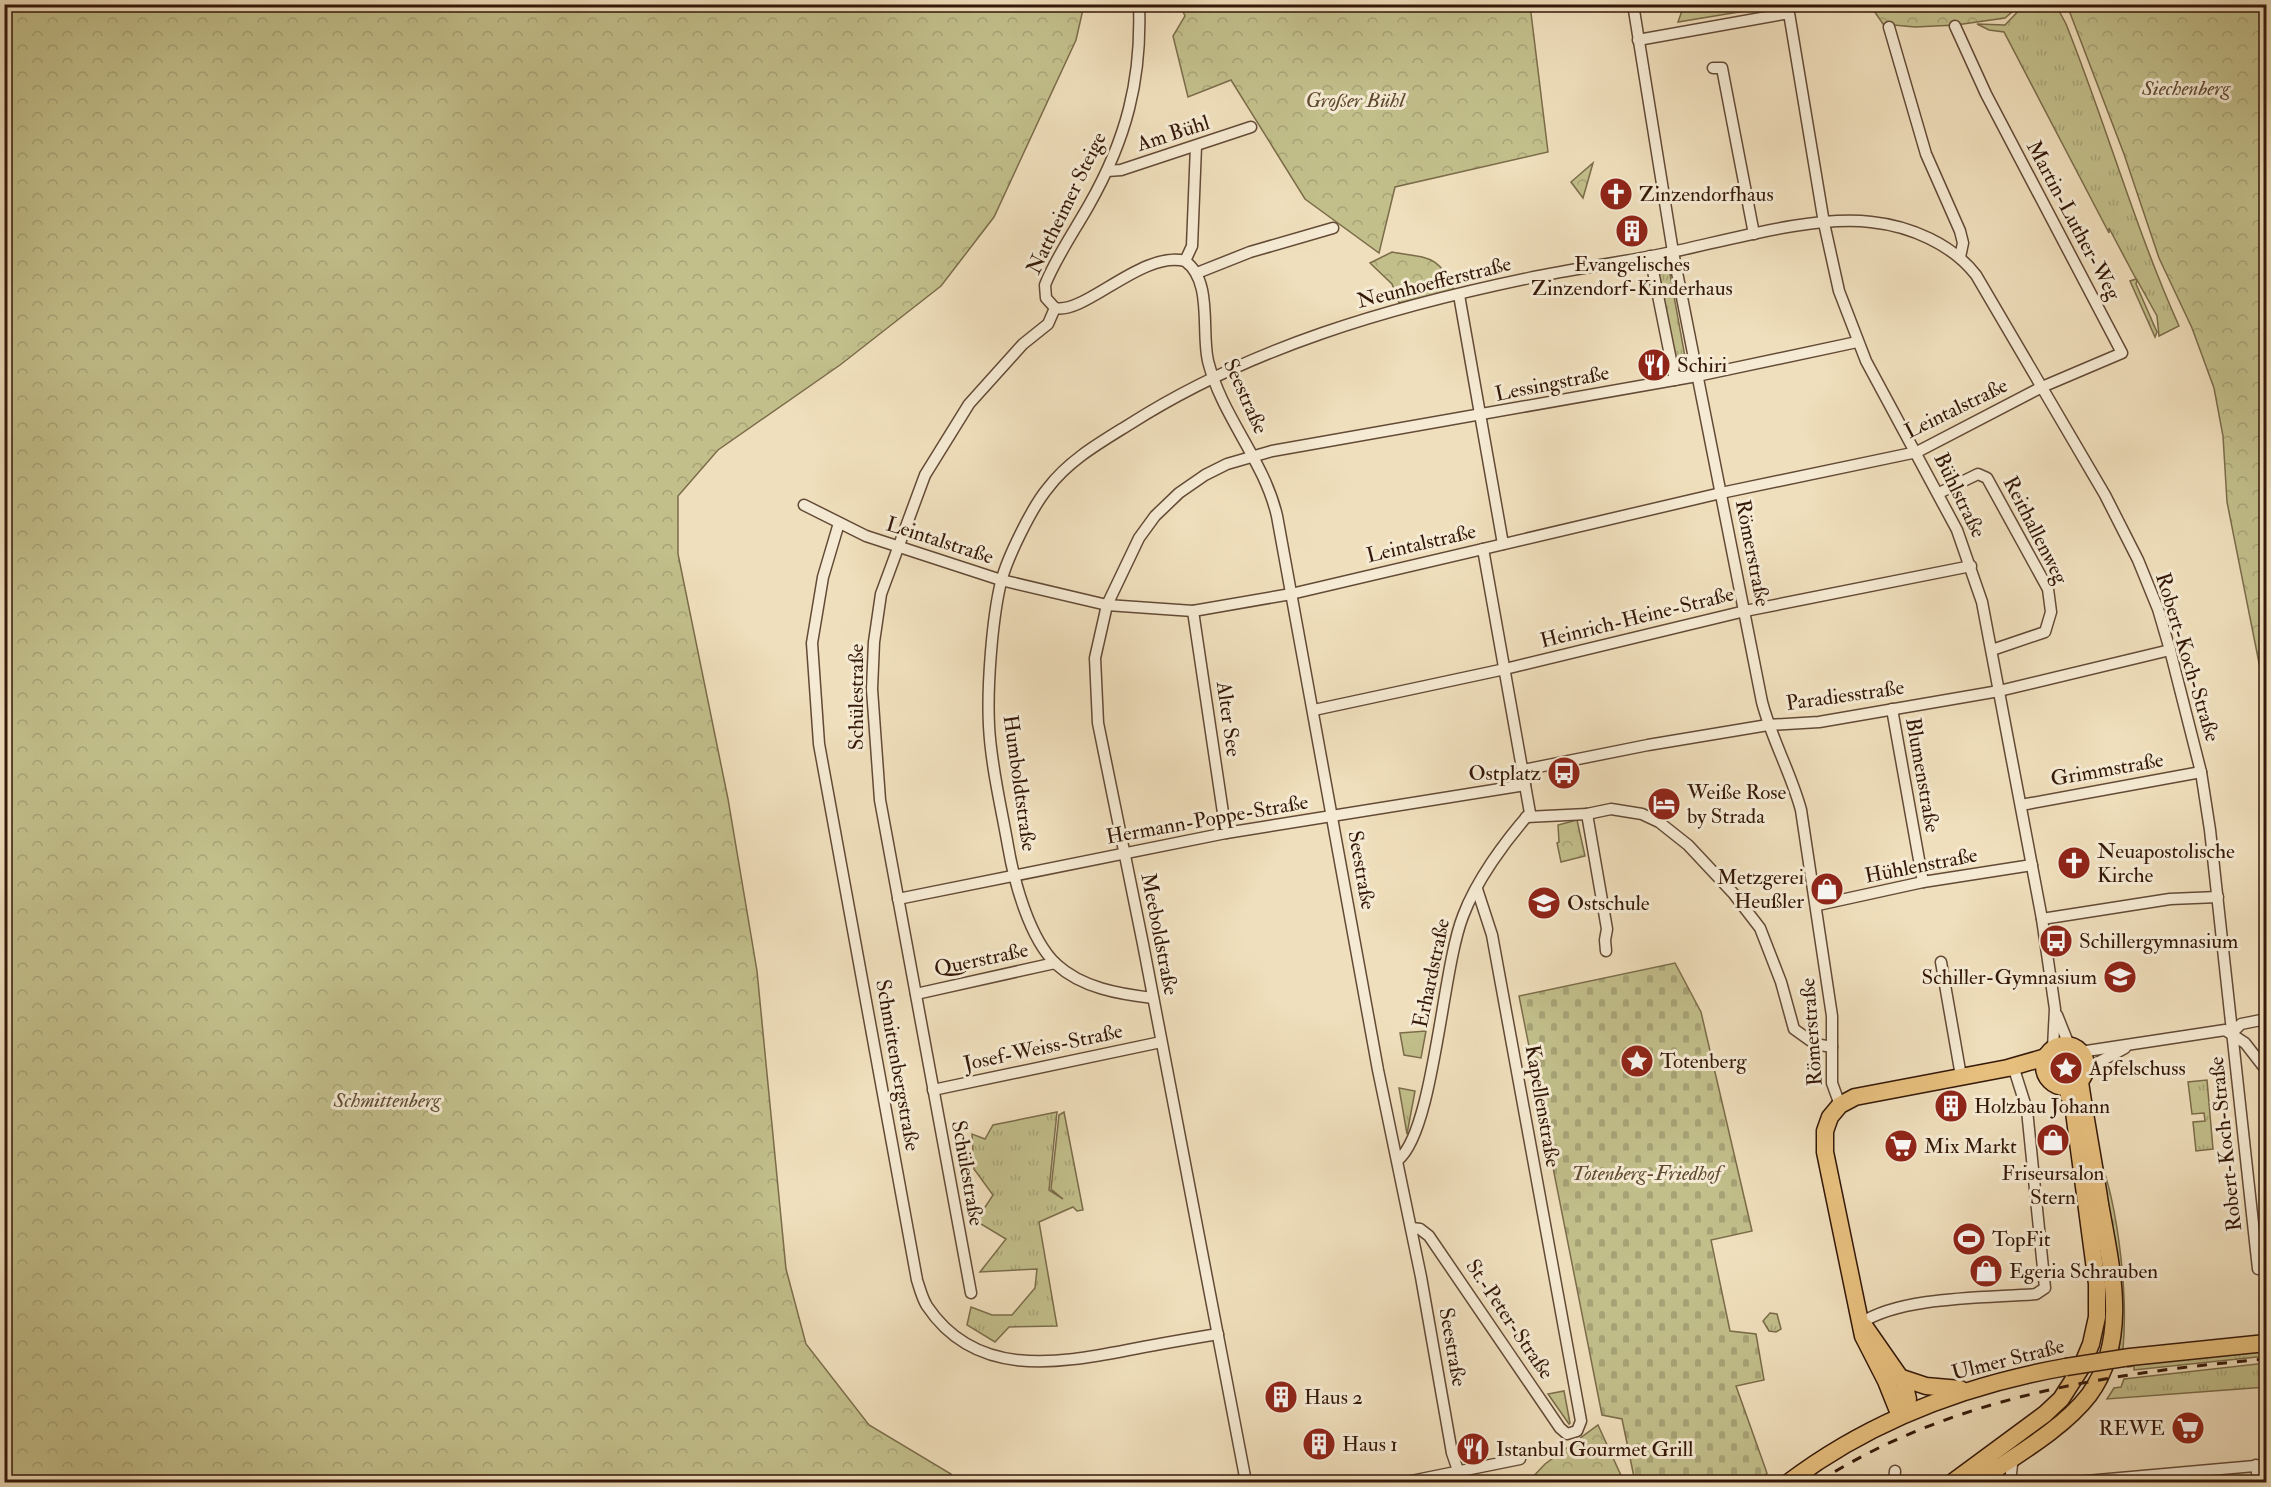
<svg xmlns="http://www.w3.org/2000/svg" width="2271" height="1487" font-family="'IM FELL Double Pica',serif">
  <style>
    .grass { fill: url(#grass-tufts); stroke: #7b6c4a; stroke-width: 1.5 }
    .forest { fill: url(#forest-crowns); stroke: #7b6c4a; stroke-width: 1.5 }
    .cemetery { fill: url(#cemetery-stones); stroke: #7b6c4a; stroke-width: 1.5 }
    .garden { fill: #c2bf8b; stroke: #7b6c4a; stroke-width: 1.5 }
    .lines { fill: none; stroke-linecap: round; stroke-linejoin: round }
    .minor-casing { stroke: #634a36; stroke-width: 13 }
    .primary-casing { stroke: #341809; stroke-width: 19 }
    .minor { stroke: #f5ead3; stroke-width: 10 }
    .primary { stroke: #e8c07e; stroke-width: 16 }
    .rail { stroke: #341809; stroke-width: 3; stroke-dasharray: 10 10; stroke-linecap: butt }
    .primary-bridge-casing { stroke: #341809; stroke-width: 19; stroke-linecap: butt }
    .primary-bridge { stroke: #e8c07e; stroke-width: 16 }
    .labels { text-anchor: middle; stroke-width: 6; stroke-linejoin: round; paint-order: stroke }
    .park-label { font-size: 21px; font-style: italic; fill: #5f4a30; stroke: #f5ead3 }
    .street-label { font-size: 21px; fill: #341809; stroke: #f5ead3 }
    .poi-label { font-size: 21px; fill: #341809; stroke: #f5ead3; text-anchor: start }
  </style>
  <defs>
    <pattern id="grass-tufts" width="24" height="20" patternUnits="userSpaceOnUse" patternTransform="scale(1.5)"><rect width="24" height="20" fill="#c2bf8b"/><path d="M3 7l-1-3M5 7V3M7 7l1-3M15 17l-1-3M17 17v-4M19 17l1-3" fill="none" stroke="#a7a377"/></pattern>
    <pattern id="forest-crowns" width="20" height="18" patternUnits="userSpaceOnUse" patternTransform="scale(1.5)"><rect width="20" height="18" fill="#c2bf8b"/><path d="M2 6a3 3 0 1 1 6 0M12 15a3 3 0 1 1 6 0" fill="none" stroke="#a7a377"/></pattern>
    <pattern id="cemetery-stones" width="16" height="16" patternUnits="userSpaceOnUse" patternTransform="scale(1.5)"><rect width="16" height="16" fill="#c2bf8b"/><path d="M2 7V4a2 2 0 0 1 4 0v3zM10 15v-3a2 2 0 0 1 4 0v3z" fill="#a7a377"/></pattern>
  </defs>
  <rect width="100%" height="100%" fill="#f0dfbc"/>
  <filter id="stains"><feTurbulence type="fractalNoise" baseFrequency=".00333" numOctaves="4"/><feColorMatrix values="0 0 0 0 .2 0 0 0 0 .09 0 0 0 0 .02 0 0 0 .5 -.17"/></filter>
  <radialGradient id="worn" r=".72"><stop offset=".6" stop-color="#630" stop-opacity="0"/><stop offset="1" stop-color="#630" stop-opacity=".3"/></radialGradient>
  <g class="grass">
    <path d="M2025,4L2056,5L2066,24C2106,124 2135,228 2179,326L2159,336L2157,316L2137,280L2136,284L2157,332L2155,337L2130,281L2136,279L2109,228V233L2004,32L1989,30L1977,24L2005,25Z"/>
    <polygon points="1668,263 1687,368 1674,370 1655,265"/>
    <polygon points="2207,1080 2213,1149 2196,1151 2193,1122 2205,1121 2204,1113 2192,1114 2188,1082"/>
    <polygon points="1399,1088 1415,1091 1407,1134"/>
    <polygon points="1057,1112 1049,1190 1063,1199 1051,1189 1059,1115 1064,1112 1083,1210 1077,1211 1073,1207 1039,1222 1057,1326 1009,1327 995,1342 967,1325 971,1307 992,1315 1012,1315 1035,1288 1037,1269 980,1272 1006,1239 976,1221 993,1195 974,1169 972,1134 985,1139 993,1125"/>
    <path d="M2092,1142C2118,1190 2128,1294 2123,1349L2119,1350L2121,1333Z"/>
    <polygon points="1770,1313 1777,1314 1781,1329 1776,1332 1769,1331 1763,1321"/>
    <polygon points="2266,1349 2266,1356 2134,1370 2134,1366 2128,1367 2129,1364"/>
    <polygon points="2266,1363 2266,1387 2107,1399 2114,1388 2121,1387 2124,1379"/>
    <polygon points="1564,1391 1570,1423 1569,1424 1548,1394"/>
  </g>
  <g class="forest">
    <polygon points="5,4 1084,5 1076,40 994,217 941,286 840,365 718,450 678,496 678,554 728,799 757,971 786,1269 806,1344 869,1425 951,1474 954,1482 5,1482"/>
    <polygon points="1180,5 1530,5 1548,152 1395,187 1379,253 1305,199 1231,80 1188,97 1173,36 1185,16"/>
    <polygon points="1684,5 1781,4 1781,5 1678,22"/>
    <polygon points="1870,5 2020,5 2005,18 1956,25 1915,27 1883,24"/>
    <polygon points="2067,5 2266,5 2266,698 2227,502 2223,436 2214,388 2192,328 2159,258 2124,154"/>
    <polygon points="1593,163 1583,198 1571,182"/>
    <path d="M1392,252C1428,259 1438,253 1454,290L1399,303L1392,284L1370,263Z"/>
    <polygon points="1577,820 1585,856 1561,862 1557,843 1559,842 1558,825"/>
    <polygon points="1598,1425 1624,1482 1528,1482 1545,1464"/>
  </g>
  <polygon class="cemetery" points="1675,963 1701,1012 1752,1231 1711,1240 1730,1331 1756,1334 1764,1380 1736,1386 1767,1473 1760,1482 1635,1482 1622,1419 1602,1415 1519,996"/>
  <polygon class="garden" points="1426,1031 1421,1058 1404,1055 1400,1033"/>
  <g class="lines">
    <defs>
      <g id="minor">
        <path d="M1633,4L1673,252L1762,702C1772,740 1791,773 1801,810L1832,1016V1083L1840,1105"/>
        <polyline points="1889,27 1926,154 1960,231 1963,243 1960,257"/>
        <polyline points="1638,40 1789,13 1824,223 1839,291 1866,361 1957,530 1982,602 2042,919 2055,1009 2053,1048"/>
        <polyline points="1713,68 1722,68 1754,234"/>
        <polyline points="1107,171 1121,170 1251,127"/>
        <polyline points="1650,256 1675,380"/>
        <polyline points="1185,261 1192,246 1196,146"/>
        <polyline points="1197,273 1250,252 1333,228"/>
        <polyline points="1459,295 1503,544"/>
        <path d="M1055,308C1085,315 1142,250 1185,261C1213,281 1201,331 1208,361C1222,417 1264,460 1277,516L1378,1070L1421,1277L1452,1453L1462,1482"/>
        <path d="M1055,308L1046,298L1045,285C1055,259 1075,230 1089,205C1126,140 1142,80 1139,4"/>
        <polyline points="1939,493 1978,474 1987,478 2048,589 2051,612 2045,632 1992,650"/>
        <polyline points="804,505 866,536 1001,580 1107,605 1193,611 1291,594 1721,493 1917,452 2042,387 2122,353 1986,94 1955,26"/>
        <path d="M839,523L823,577L812,643L819,744L917,1280C920,1289 922,1298 927,1306C975,1378 1056,1364 1128,1350C1158,1344 1188,1339 1218,1334"/>
        <polyline points="1193,611 1226,833"/>
        <polyline points="1892,709 1923,882"/>
        <polyline points="1314,710 1505,669 1745,611 1971,566"/>
        <polyline points="1523,770 1648,745 1768,725 1819,722 1999,691 2170,650"/>
        <polyline points="2021,805 2201,772"/>
        <polyline points="1587,814 1607,929 1605,940 1606,951"/>
        <polyline points="1526,817 1587,814 1611,809 1642,814 1659,822 1688,845 1733,893 1760,928 1781,982 1794,1029 1815,1044 1832,1047"/>
        <polyline points="898,899 1226,833 1525,785"/>
        <polyline points="1818,905 1923,882 2032,865"/>
        <polyline points="2042,919 2170,899 2218,897"/>
        <polyline points="1941,962 1961,1076"/>
        <polyline points="916,994 1055,963"/>
        <path d="M1153,998C1119,994 1082,988 1056,964C1029,938 1014,881 1008,846C1001,806 991,766 989,726C987,687 992,619 1001,582C1007,558 1032,507 1048,488C1069,460 1101,442 1130,424C1251,347 1390,307 1529,278C1577,268 1625,262 1672,252C1729,240 1814,215 1871,222C1910,226 1952,244 1976,275L2105,495L2138,560L2158,609L2170,650L2201,772L2210,830L2258,1269L2266,1268"/>
        <polyline points="2057,1015 2069,1045"/>
        <polyline points="2232,1033 2241,1024 2266,1019"/>
        <polyline points="2080,1052 2225,1030 2245,1043 2266,1070"/>
        <polyline points="2086,1069 2125,1048"/>
        <polyline points="933,1090 1161,1042"/>
        <path d="M1398,1160C1434,1131 1442,969 1463,916C1476,881 1505,841 1530,813L1483,549"/>
        <polyline points="1412,1228 1420,1229 1429,1236 1560,1428 1567,1434 1577,1431 1581,1421 1492,935 1477,889"/>
        <polyline points="971,1293 880,800 872,689 874,642 881,594 925,475 969,404 1023,344 1048,324 1055,308"/>
        <path d="M1861,1323C1902,1296 1986,1298 2036,1294L2045,1288L2027,1110L2014,1069"/>
        <polyline points="1995,1464 1999,1482"/>
        <polyline points="2256,1465 2258,1482"/>
        <polyline points="1246,1482 1143,944 1098,723 1095,658 1107,605 1139,538 1155,516 1179,493 1205,475 1227,464 1272,451 1697,376 1857,342"/>
        <polyline points="1406,1482 1520,1459"/>
        <polyline points="1894,1482 1895,1471"/>
        <polyline points="2010,1482 2013,1456"/>
        <polyline points="2075,1482 2266,1465"/>
      </g>
      <g id="primary">
        <circle cx="2065" cy="1066" r="21"/>
        <polyline points="1865,1327 1904,1383 1908,1399 1900,1416"/>
        <polyline points="2130,1357 2266,1343"/>
        <polyline points="1902,1378 1926,1386 1960,1389"/>
        <polyline points="1900,1416 1886,1381 1863,1336 1825,1152 1825,1131 1830,1117 1840,1105 1855,1097 2008,1068 2046,1057"/>
        <path d="M1789,1482C1871,1420 1965,1385 2066,1367"/>
        <polyline points="1953,1482 2045,1414 2061,1399 2081,1368 2091,1344 2097,1317 2097,1284 2074,1112 2067,1088"/>
        <path d="M1977,1482C2013,1457 2063,1429 2089,1395C2130,1339 2111,1266 2100,1204C2094,1163 2086,1123 2080,1082"/>
      </g>
    </defs>
    <use href="#minor" class="minor-casing"/>
    <use href="#primary" class="primary-casing"/>
    <use href="#minor" class="minor"/>
    <use href="#primary" class="primary"/>
    <path class="rail" d="M1818,1482C1952,1396 2111,1373 2266,1359"/>
    <defs>
      <polyline id="primary-bridge" points="2066,1367 2130,1357"/>
    </defs>
    <use href="#primary-bridge" class="primary-bridge-casing"/>
    <use href="#primary-bridge" class="primary-bridge"/>
  </g>
  <defs>
    <symbol id="church-disc" viewBox="-11 -11 22 22"><circle r="9.5" fill="#8f2418" stroke="#f5ead3"/><path d="M-1.2-6h2.4v3.5h3.3v2.4h-3.3V6h-2.4V-.1h-3.3v-2.4h3.3Z" fill="#fff"/></symbol>
    <symbol id="building-disc" viewBox="-11 -11 22 22"><circle r="9.5" fill="#8f2418" stroke="#f5ead3"/><path d="M-4-6H4V6H1V3H-1V6H-4ZM-2.5-4.3h1.7v1.8h-1.7ZM.8-4.3h1.7v1.8H.8ZM-2.5-1h1.7V.8h-1.7ZM.8-1h1.7V.8H.8Z" fill="#fff"/></symbol>
    <symbol id="restaurant-disc" viewBox="-11 -11 22 22"><circle r="9.5" fill="#8f2418" stroke="#f5ead3"/><path d="M-5-6h1v4h1v-4h1v4h1v-4h1v5L-1.5 .5V6h-2V.5L-5-1ZM5-6V6H3V1.5H1.5Q1.5-4 5-6Z" fill="#fff"/></symbol>
    <symbol id="bus-disc" viewBox="-11 -11 22 22"><circle r="9.5" fill="#8f2418" stroke="#f5ead3"/><path d="M-5-6H5V4H4V6H2V4H-2V6H-4V4H-5ZM-3.5-4V0h7V-4ZM-3.5 1.2v1.5H-2V1.2ZM2 1.2v1.5H3.5V1.2Z" fill="#fff"/></symbol>
    <symbol id="hotel-disc" viewBox="-11 -11 22 22"><circle r="9.5" fill="#8f2418" stroke="#f5ead3"/><path d="M-6-4.5h1.5V1H6V5H4.5V3h-9V5H-6ZM-4 0a1.8 1.8 0 1 1 3.6 0ZM.5 0V-2.5h3Q6-2.5 6 0Z" fill="#fff"/></symbol>
    <symbol id="shop-disc" viewBox="-11 -11 22 22"><circle r="9.5" fill="#8f2418" stroke="#f5ead3"/><path d="M-5-2.5h2.3a2.7 3.5 0 0 1 5.4 0H5L5.5 6h-11ZM-1.5-2.5h3a1.5 2.3 0 0 0-3 0Z" fill="#fff"/></symbol>
    <symbol id="school-disc" viewBox="-11 -11 22 22"><circle r="9.5" fill="#8f2418" stroke="#f5ead3"/><path d="M0-5L7-2L0 1L-7-2ZM-4 1L0 2.5L4 1V4Q0 6-4 4Z" fill="#fff"/></symbol>
    <symbol id="sight-disc" viewBox="-11 -11 22 22"><circle r="9.5" fill="#8f2418" stroke="#f5ead3"/><path d="M0-6L1.8-2.2L6-1.7L2.9 1.2L3.7 5.4L0 3.3L-3.7 5.4L-2.9 1.2L-6-1.7L-1.8-2.2Z" fill="#fff"/></symbol>
    <symbol id="supermarket-disc" viewBox="-11 -11 22 22"><circle r="9.5" fill="#8f2418" stroke="#f5ead3"/><path d="M-6-5.5h2.5l.6 2H6L4.5 2H-2.5L-4.4-4H-6ZM-1.5 3.2a1.3 1.3 0 1 0 .1 0ZM3 3.2a1.3 1.3 0 1 0 .1 0Z" fill="#fff"/></symbol>
    <symbol id="stadium-disc" viewBox="-11 -11 22 22"><circle r="9.5" fill="#8f2418" stroke="#f5ead3"/><path d="M0-5a6.5 5 0 1 0 0 10a6.5 5 0 1 0 0-10ZM-3.5-1.8h7v3.6h-7Z" fill="#fff"/></symbol>
  </defs>
  <g fill-rule="evenodd">
    <use href="#church-disc" x="1597" y="175" width="38" height="38"/>
    <use href="#building-disc" x="1613" y="212" width="38" height="38"/>
    <use href="#restaurant-disc" x="1635" y="346" width="38" height="38"/>
    <use href="#bus-disc" x="1545" y="754" width="38" height="38"/>
    <use href="#hotel-disc" x="1645" y="785" width="38" height="38"/>
    <use href="#church-disc" x="2055" y="844" width="38" height="38"/>
    <use href="#shop-disc" x="1808" y="870" width="38" height="38"/>
    <use href="#school-disc" x="1525" y="884" width="38" height="38"/>
    <use href="#bus-disc" x="2037" y="922" width="38" height="38"/>
    <use href="#school-disc" x="2101" y="958" width="38" height="38"/>
    <use href="#sight-disc" x="1618" y="1042" width="38" height="38"/>
    <use href="#sight-disc" x="2047" y="1049" width="38" height="38"/>
    <use href="#building-disc" x="1932" y="1087" width="38" height="38"/>
    <use href="#shop-disc" x="2034" y="1121" width="38" height="38"/>
    <use href="#supermarket-disc" x="1882" y="1127" width="38" height="38"/>
    <use href="#stadium-disc" x="1950" y="1220" width="38" height="38"/>
    <use href="#shop-disc" x="1967" y="1252" width="38" height="38"/>
    <use href="#building-disc" x="1262" y="1378" width="38" height="38"/>
    <use href="#supermarket-disc" x="2169" y="1409" width="38" height="38"/>
    <use href="#building-disc" x="1300" y="1425" width="38" height="38"/>
    <use href="#restaurant-disc" x="1454" y="1430" width="38" height="38"/>
  </g>
  <g class="labels">
    <g class="park-label">
      <text x="2186" y="95">Siechenberg</text>
      <text x="1355" y="107">Großer Bühl</text>
      <text x="387" y="1107">Schmittenberg</text>
      <text x="1646" y="1180">Totenberg-Friedhof</text>
    </g>
    <g class="street-label">
      <text transform="translate(1173 133) rotate(-18)" y="7">Am Bühl</text>
      <text transform="translate(1066 203) rotate(-64)" y="7">Nattheimer Steige</text>
      <text transform="translate(2074 220) rotate(62)" y="7">Martin-Luther-Weg</text>
      <text transform="translate(1434 282) rotate(-14)" y="7">Neunhoefferstraße</text>
      <text transform="translate(1552 383) rotate(-11)" y="7">Lessingstraße</text>
      <text transform="translate(1246 396) rotate(66)" y="7">Seestraße</text>
      <text transform="translate(1956 408) rotate(-26)" y="7">Leintalstraße</text>
      <text transform="translate(1960 495) rotate(64)" y="7">Bühlstraße</text>
      <text transform="translate(2036 530) rotate(63)" y="7">Reithallenweg</text>
      <text transform="translate(940 540) rotate(18)" y="7">Leintalstraße</text>
      <text transform="translate(1421 543) rotate(-13)" y="7">Leintalstraße</text>
      <text transform="translate(1753 553) rotate(79)" y="7">Römerstraße</text>
      <text transform="translate(1637 617) rotate(-14)" y="7">Heinrich-Heine-Straße</text>
      <text transform="translate(2188 657) rotate(73)" y="7">Robert-Koch-Straße</text>
      <text transform="translate(1845 695) rotate(-8)" y="7">Paradiesstraße</text>
      <text transform="translate(856 697) rotate(-90)" y="7">Schülestraße</text>
      <text transform="translate(1229 719) rotate(82)" y="7">Alter See</text>
      <text transform="translate(2107 769) rotate(-10)" y="7">Grimmstraße</text>
      <text transform="translate(1923 775) rotate(80)" y="7">Blumenstraße</text>
      <text transform="translate(1020 783) rotate(82)" y="7">Humboldtstraße</text>
      <text transform="translate(1207 819) rotate(-10)" y="7">Hermann-Poppe-Straße</text>
      <text transform="translate(1921 865) rotate(-11)" y="7">Hühlenstraße</text>
      <text transform="translate(1362 870) rotate(80)" y="7">Seestraße</text>
      <text transform="translate(1160 934) rotate(79)" y="7">Meeboldstraße</text>
      <text transform="translate(981 959) rotate(-12)" y="7">Querstraße</text>
      <text transform="translate(1431 973) rotate(-78)" y="7">Erhardstraße</text>
      <text transform="translate(1811 1032) rotate(-94)" y="7">Römerstraße</text>
      <text transform="translate(1043 1047) rotate(-12)" y="7">Josef-Weiss-Straße</text>
      <text transform="translate(898 1065) rotate(80)" y="7">Schmittenbergstraße</text>
      <text transform="translate(1543 1106) rotate(80)" y="7">Kapellenstraße</text>
      <text transform="translate(2225 1144) rotate(-96)" y="7">Robert-Koch-Straße</text>
      <text transform="translate(968 1173) rotate(80)" y="7">Schülestraße</text>
      <text transform="translate(1510 1319) rotate(56)" y="7">St.-Peter-Straße</text>
      <text transform="translate(1453 1347) rotate(80)" y="7">Seestraße</text>
      <text transform="translate(2008 1359) rotate(-14)" y="7">Ulmer Straße</text>
    </g>
    <g class="poi-label">
      <text x="1639" y="201">Zinzendorfhaus</text>
      <text x="1632" y="271" text-anchor="middle">Evangelisches<tspan x="1632" dy="24">Zinzendorf-Kinderhaus</tspan></text>
      <text x="1677" y="372">Schiri</text>
      <text x="1541" y="780" text-anchor="end">Ostplatz</text>
      <text x="1687" y="799">Weiße Rose<tspan x="1687" dy="24">by Strada</tspan></text>
      <text x="2097" y="858">Neuapostolische<tspan x="2097" dy="24">Kirche</tspan></text>
      <text x="1804" y="884" text-anchor="end">Metzgerei<tspan x="1804" dy="24">Heußler</tspan></text>
      <text x="1567" y="910">Ostschule</text>
      <text x="2079" y="948">Schillergymnasium</text>
      <text x="2097" y="984" text-anchor="end">Schiller-Gymnasium</text>
      <text x="1660" y="1068">Totenberg</text>
      <text x="2089" y="1075">Apfelschuss</text>
      <text x="1974" y="1113">Holzbau Johann</text>
      <text x="1924" y="1153">Mix Markt</text>
      <text x="2053" y="1180" text-anchor="middle">Friseursalon<tspan x="2053" dy="24">Stern</tspan></text>
      <text x="1992" y="1246">TopFit</text>
      <text x="2009" y="1278">Egeria Schrauben</text>
      <text x="1304" y="1404">Haus 2</text>
      <text x="2165" y="1435" text-anchor="end">REWE</text>
      <text x="1342" y="1451">Haus 1</text>
      <text x="1496" y="1456">Istanbul Gourmet Grill</text>
    </g>
  </g>
  <rect width="2271" height="1487" fill="none" stroke="#f0dfbc" stroke-width="24"/>
  <rect x="6" y="6" width="2259" height="1475" fill="none" stroke="#341809" stroke-width="3"/>
  <rect x="12" y="12" width="2247" height="1463" fill="none" stroke="#341809" stroke-width="1.5"/>
  <rect width="100%" height="100%" filter="url(#stains)"/>
  <rect width="100%" height="100%" fill="url(#worn)"/>
</svg>
